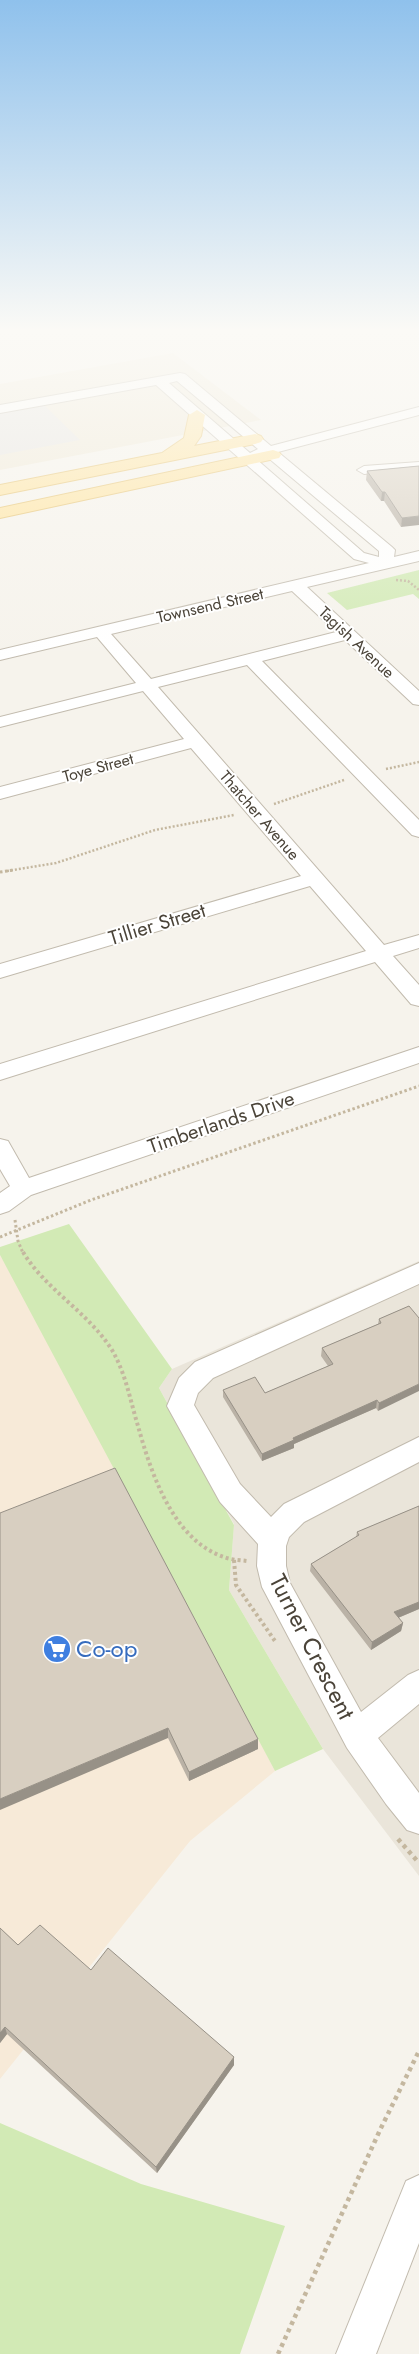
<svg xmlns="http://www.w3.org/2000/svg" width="419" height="2354" font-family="Jost,sans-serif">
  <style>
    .residential { fill: #eae5da }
    .commercial { fill: #f7ead8 }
    .education { fill: #efe8d6 }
    .green { fill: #d2eab5 }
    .parking { fill: #e5e3e0 }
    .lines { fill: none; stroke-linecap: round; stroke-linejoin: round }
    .minor-casing { stroke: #c2bbae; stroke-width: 2 }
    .major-casing { stroke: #e6c16a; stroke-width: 2 }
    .path-far3 { stroke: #c4b79f; stroke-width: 2.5; stroke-dasharray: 2 2; stroke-linecap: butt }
    .path-far2 { stroke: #c4b79f; stroke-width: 3; stroke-dasharray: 2.5 2.5; stroke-linecap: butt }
    .path-far1 { stroke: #c4b79f; stroke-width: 4; stroke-dasharray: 3 3; stroke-linecap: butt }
    .path { stroke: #c4b79f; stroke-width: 4.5; stroke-dasharray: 4 4; stroke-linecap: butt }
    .minor { fill: #fff; fill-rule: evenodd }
    .major { fill: #ffe39c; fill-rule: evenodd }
    .wall { fill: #bab2a6 }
    .shaded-wall { fill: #979187 }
    .building { fill: #d8cfc1; stroke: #979187 }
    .labels { text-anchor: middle; stroke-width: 4; stroke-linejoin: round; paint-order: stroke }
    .far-street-label { font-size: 16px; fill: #4b4439; stroke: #fff }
    .street-label { font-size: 20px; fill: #4b4439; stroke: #fff }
    .near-street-label { font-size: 24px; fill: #4b4439; stroke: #fff }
    .near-shop-label { font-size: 24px; fill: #366cbe; stroke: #fff; text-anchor: start }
  </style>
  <rect width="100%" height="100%" fill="#f6f3ec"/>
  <polygon class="residential" points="419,1261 419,1876 323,1749 229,1590 234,1524 159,1388 172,1369"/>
  <polygon class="commercial" points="0,1255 118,1463 275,1771 190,1841 0,2079"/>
  <polygon class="education" points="173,353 261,420 0,470 0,384"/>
  <g class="green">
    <polygon points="419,570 419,599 413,594 347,610 327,593"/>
    <polygon points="69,1224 172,1369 159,1388 234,1525 229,1590 323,1749 275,1771 0,1255 0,1247"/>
    <polygon points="0,2123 141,2184 285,2226 240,2354 0,2354"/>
  </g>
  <polygon class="parking" points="42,403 80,440 0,455 0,411"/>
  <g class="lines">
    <defs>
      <g id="minor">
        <path d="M180,373L185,374L271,446L419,407V415L278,452L392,547L395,550L394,557L419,551V561L307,587L419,691V705L413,704L345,640L262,661L419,820V837L412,835L247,665L158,687L384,945L419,935V948L393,956L419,985V1006L411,1004L375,962L0,1080V1064L366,951L310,886L0,978V964L301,876L191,748L0,799V787L184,739L143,691L0,727V717L136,683L97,637L0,660V650L369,563L354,559L156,385L0,413V405ZM177,381L258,449L250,453L169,383ZM266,456L379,551V557L364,553L255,458ZM292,591L336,632L151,679L111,634Z"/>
        <polygon points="419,462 419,470 364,474 357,470 364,466"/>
        <polygon points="419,1047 419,1063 31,1195 9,1211 0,1214 0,1193 10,1186 0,1169 0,1139 8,1141 29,1178"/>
        <polygon points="419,1263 419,1284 213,1378 198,1393 194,1405 240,1484 271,1517 284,1504 419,1437 419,1462 304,1522 289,1537 286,1546 286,1566 290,1583 361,1712 408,1675 419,1670 419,1704 378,1738 419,1793 419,1834 407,1830 386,1804 347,1748 262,1587 257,1566 258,1544 220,1502 167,1406 179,1378 195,1362"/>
        <polygon points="419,2175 419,2243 376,2354 336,2354 406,2181"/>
      </g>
      <g id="major">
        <polygon points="197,410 205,415 201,436 194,446 255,434 261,436 263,439 261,442 255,444 0,495 0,485 162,453 184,438 189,415"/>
        <polygon points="273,450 279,452 281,455 279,458 0,518 0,508"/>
      </g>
    </defs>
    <use href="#minor" class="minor-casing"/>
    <use href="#major" class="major-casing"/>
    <g class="path-far3">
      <polyline points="396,580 408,581 419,590"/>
      <polyline points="386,769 419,762"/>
      <polyline points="274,804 344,780"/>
      <polyline points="7,871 56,863 155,830 234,815"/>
    </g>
    <g class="path-far2">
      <polyline points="0,872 14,870"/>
      <polyline points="15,1220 18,1241 23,1253"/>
      <polyline points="0,1237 91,1200 419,1086"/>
    </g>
    <g class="path-far1">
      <path d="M23,1252C46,1290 88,1312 112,1350C126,1374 130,1400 138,1426C151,1473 173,1540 224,1557C231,1560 240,1560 247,1561"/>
      <polyline points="234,1560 236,1585 275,1641"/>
    </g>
    <g class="path">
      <polyline points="398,1839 419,1863"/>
      <polyline points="278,2354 380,2130 419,2051"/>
    </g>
    <use href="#minor" class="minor"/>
    <use href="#major" class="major"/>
  </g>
  <g class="wall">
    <polygon points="419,466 401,527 384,501 381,501 366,480 367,471"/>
    <polygon points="409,1306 378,1411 376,1408 294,1444 294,1448 262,1461 223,1397 223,1390 265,1393 328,1366 321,1356 322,1348 378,1324 379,1319"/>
    <polygon points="419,1506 419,1609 398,1618 403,1623 401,1631 371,1650 310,1571 311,1564 356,1537 357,1532"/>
    <polygon points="0,1513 258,1739 258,1749 189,1781 168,1738"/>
    <polygon points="0,1928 18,1945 91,1970 234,2057 234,2065 157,2173 7,2034 0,2043"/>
  </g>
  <g class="shaded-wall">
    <polygon points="382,492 385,492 384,501 381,501"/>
    <polygon points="419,516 419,525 401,527 402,518"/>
    <polygon points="419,1384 419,1391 378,1411 379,1403"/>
    <polygon points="377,1400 376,1408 294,1444 294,1448 262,1461 262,1454 293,1438"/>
    <polygon points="419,1602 419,1609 393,1620 394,1612"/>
    <polygon points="403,1623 401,1631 371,1650 372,1642"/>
    <polygon points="168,1728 168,1738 0,1810 0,1799"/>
    <polygon points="258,1739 258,1749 189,1781 189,1772"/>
    <polygon points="5,2027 7,2034 0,2043 0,2033"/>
    <polygon points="234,2057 234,2065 157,2173 156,2167"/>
  </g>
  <g class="building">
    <polygon points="419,466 419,516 402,518 385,492 382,492 367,471"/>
    <polygon points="409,1306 419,1318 419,1384 379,1403 377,1400 293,1438 294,1440 262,1454 223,1390 255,1377 265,1393 333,1364 322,1348 381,1323 379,1319"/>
    <polygon points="115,1468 258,1739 189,1772 168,1728 0,1799 0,1513"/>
    <polygon points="419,1506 419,1602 394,1612 403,1623 372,1642 311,1564 359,1535 357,1532"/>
    <polygon points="40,1925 91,1970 108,1948 234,2057 156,2167 5,2027 0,2033 0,1928 18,1945"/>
  </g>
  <linearGradient id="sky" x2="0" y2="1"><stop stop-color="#8fc1ec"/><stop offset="0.5" stop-color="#fbfaf6"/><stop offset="1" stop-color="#fbfaf6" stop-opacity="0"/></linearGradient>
  <rect width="419" height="661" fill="url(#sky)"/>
  <defs>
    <symbol id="supermarket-disc" viewBox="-11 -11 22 22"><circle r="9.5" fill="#3f7fe0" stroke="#fff"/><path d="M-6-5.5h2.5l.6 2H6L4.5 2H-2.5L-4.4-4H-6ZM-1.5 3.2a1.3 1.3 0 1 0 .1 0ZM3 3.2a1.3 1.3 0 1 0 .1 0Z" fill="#fff"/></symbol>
  </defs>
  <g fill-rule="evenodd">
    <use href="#supermarket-disc" x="41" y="1633" width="32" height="32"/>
  </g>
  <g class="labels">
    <g class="far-street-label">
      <text transform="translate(210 605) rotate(-13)" y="6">Townsend Street</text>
      <text transform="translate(357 642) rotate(43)" y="6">Tagish Avenue</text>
      <text transform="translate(98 767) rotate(-15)" y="6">Toye Street</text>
      <text transform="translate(260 815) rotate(49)" y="6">Thatcher Avenue</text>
    </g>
    <g class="street-label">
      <text transform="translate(157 924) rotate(-17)" y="7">Tillier Street</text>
      <text transform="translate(221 1122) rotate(-19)" y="7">Timberlands Drive</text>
    </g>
    <g class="near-street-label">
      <text transform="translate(312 1647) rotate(63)" y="8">Turner Crescent</text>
    </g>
    <g class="near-shop-label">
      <text x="76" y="1657">Co-op</text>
    </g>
  </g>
</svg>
